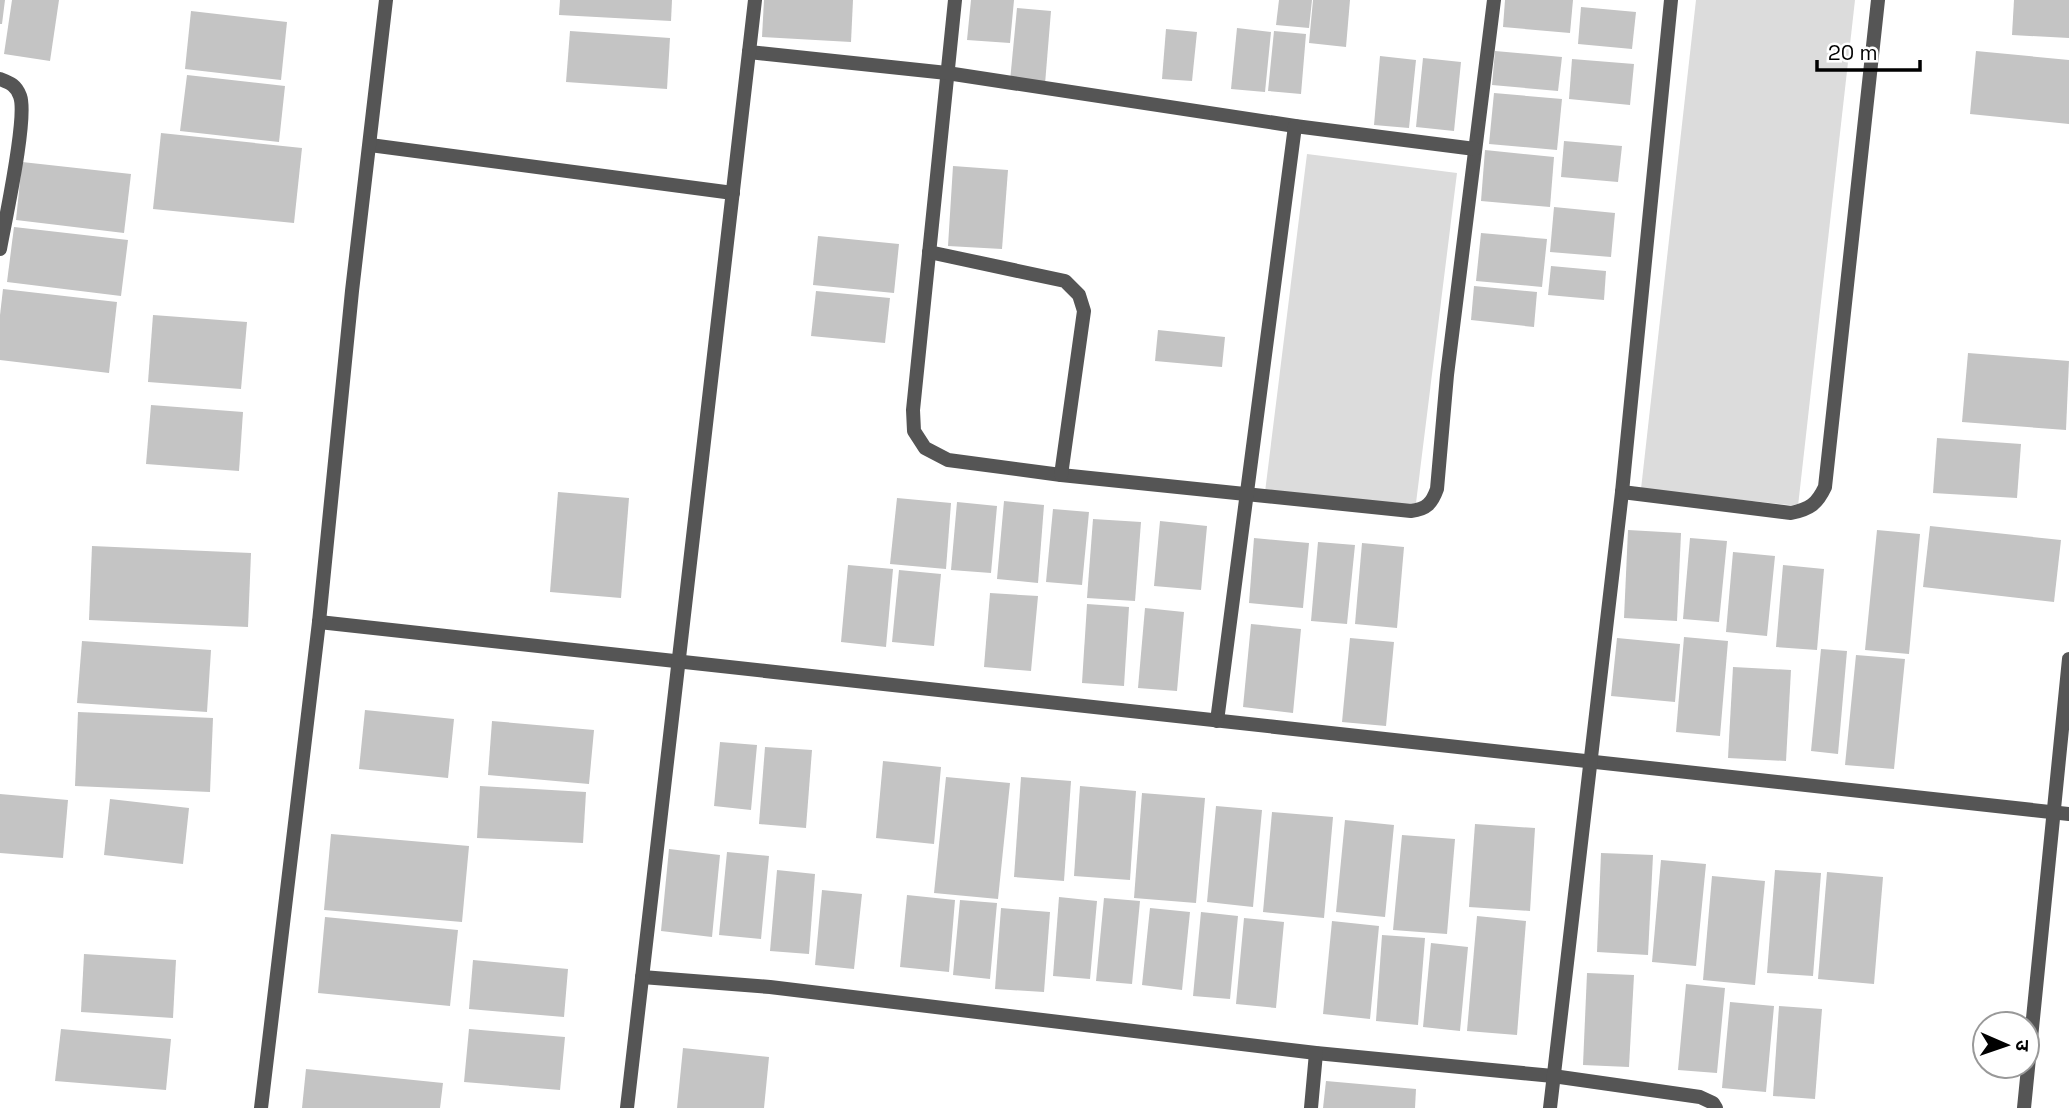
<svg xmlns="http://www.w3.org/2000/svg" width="2069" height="1108" font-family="'Space Grotesk','Noto Sans Devanagari',sans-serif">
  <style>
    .green { fill: #dcdcdc }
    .building { fill: #c4c4c4 }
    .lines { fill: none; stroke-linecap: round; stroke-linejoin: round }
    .minor { stroke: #555; stroke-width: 14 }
  </style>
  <rect width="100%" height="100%" fill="#fff"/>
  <g class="green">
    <polygon points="1696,0 1855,0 1798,506 1641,489"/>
    <polygon points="1307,154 1457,173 1415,511 1265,492"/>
  </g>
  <g class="building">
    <polygon points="0,0 5,0 2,24 0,24"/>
    <polygon points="12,0 59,0 50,61 4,54"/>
    <polygon points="560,0 672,0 671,21 559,15"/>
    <polygon points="764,0 853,0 851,42 762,37"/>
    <polygon points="971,0 1014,0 1010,43 967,40"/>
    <polygon points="1279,0 1312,0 1309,28 1276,25"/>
    <polygon points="1313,0 1350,0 1346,47 1309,43"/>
    <polygon points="1505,0 1573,0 1570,33 1503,27"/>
    <polygon points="2014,0 2069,0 2069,38 2012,35"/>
    <polygon points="1581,7 1636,12 1632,49 1578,44"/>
    <polygon points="1017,8 1051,11 1045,84 1010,81"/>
    <polygon points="191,11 287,22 281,80 185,69"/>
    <polygon points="1237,28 1271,32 1265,92 1231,89"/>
    <polygon points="1166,29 1197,32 1192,81 1162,79"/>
    <polygon points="570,31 670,38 667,89 566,82"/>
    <polygon points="1274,31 1306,34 1301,94 1268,91"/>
    <polygon points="1495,51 1562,57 1558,91 1492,85"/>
    <polygon points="1976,51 2069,60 2069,124 1970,114"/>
    <polygon points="1380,56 1416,60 1409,128 1374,125"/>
    <polygon points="1423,58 1461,62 1454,131 1416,127"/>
    <polygon points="1572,59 1634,64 1630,105 1569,99"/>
    <polygon points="187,75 285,86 279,142 180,131"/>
    <polygon points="1494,93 1562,99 1557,150 1489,144"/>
    <polygon points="161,133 302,148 294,223 153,209"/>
    <polygon points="1564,141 1622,146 1618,182 1561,177"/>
    <polygon points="1485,150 1554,157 1550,207 1481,201"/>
    <polygon points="22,162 131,174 124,233 16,220"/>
    <polygon points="953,166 1008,170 1002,249 948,246"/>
    <polygon points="1554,207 1615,213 1611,257 1550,252"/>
    <polygon points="14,227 128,240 121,296 7,282"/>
    <polygon points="1481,233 1547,239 1542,287 1476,281"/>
    <polygon points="818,236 899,244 894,293 813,285"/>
    <polygon points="1551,266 1606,271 1604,300 1548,295"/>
    <polygon points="1474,286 1537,292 1534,327 1471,320"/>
    <polygon points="3,289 117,302 109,373 0,360 0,315"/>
    <polygon points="816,291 890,298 885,343 811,336"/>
    <polygon points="153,315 247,322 241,389 148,382"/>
    <polygon points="1158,330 1225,337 1222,367 1155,361"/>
    <polygon points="1968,353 2069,361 2066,430 1962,422"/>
    <polygon points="151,405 243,412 239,471 146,464"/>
    <polygon points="1937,438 2021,444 2017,498 1933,493"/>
    <polygon points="558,492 629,498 621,598 550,592"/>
    <polygon points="897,498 951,503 946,569 890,564"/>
    <polygon points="1004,501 1044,505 1038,583 997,579"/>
    <polygon points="957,502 997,506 991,573 951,570"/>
    <polygon points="1053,509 1089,512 1082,585 1046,582"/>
    <polygon points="1093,519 1141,522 1135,601 1087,598"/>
    <polygon points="1160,521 1207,526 1201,590 1154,586"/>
    <polygon points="1930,526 2061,540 2054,602 1923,587"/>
    <polygon points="1628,530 1681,533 1677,621 1624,618"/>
    <polygon points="1877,530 1920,534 1909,654 1865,650"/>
    <polygon points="1254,538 1309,543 1303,608 1249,603"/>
    <polygon points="1690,538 1727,541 1719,622 1683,619"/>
    <polygon points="1318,542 1355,545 1347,624 1311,621"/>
    <polygon points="1362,543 1404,547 1397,628 1355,624"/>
    <polygon points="92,546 251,553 248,627 89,620"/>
    <polygon points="1733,552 1775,556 1767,636 1726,632"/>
    <polygon points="848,565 893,569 886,647 841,642"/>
    <polygon points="1783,565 1824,569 1817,650 1776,647"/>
    <polygon points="899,570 941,574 934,646 892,642"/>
    <polygon points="990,593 1038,596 1031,671 984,667"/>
    <polygon points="1087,604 1129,607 1124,686 1082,683"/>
    <polygon points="1145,608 1184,612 1177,691 1138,688"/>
    <polygon points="1251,624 1301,629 1293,713 1243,707"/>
    <polygon points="1684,637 1728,641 1720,736 1676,732"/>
    <polygon points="1350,638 1394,642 1386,726 1342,722"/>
    <polygon points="1617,638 1680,644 1675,702 1611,696"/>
    <polygon points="82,641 211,650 207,712 77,703"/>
    <polygon points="1821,649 1847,651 1838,754 1811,751"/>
    <polygon points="1856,655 1905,659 1894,769 1845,765"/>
    <polygon points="1733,667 1791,670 1786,761 1728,758"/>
    <polygon points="365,710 454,719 448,778 359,769"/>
    <polygon points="78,712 213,718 210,792 75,786"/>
    <polygon points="492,721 594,730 589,784 488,775"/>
    <polygon points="720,742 757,745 751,810 714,806"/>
    <polygon points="765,747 812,750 806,828 759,824"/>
    <polygon points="883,761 941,767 934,844 876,838"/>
    <polygon points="946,777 1010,783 998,899 934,893"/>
    <polygon points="1021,777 1071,781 1064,881 1014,877"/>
    <polygon points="480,786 586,792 583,843 477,838"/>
    <polygon points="1080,786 1136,791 1130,880 1074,876"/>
    <polygon points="1142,793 1205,798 1196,903 1134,898"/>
    <polygon points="0,794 68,800 63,858 0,853"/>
    <polygon points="110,799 189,808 183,864 104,855"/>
    <polygon points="1216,806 1262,810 1253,907 1207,902"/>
    <polygon points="1272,812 1333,817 1324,918 1263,912"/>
    <polygon points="1345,820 1394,825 1385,917 1336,912"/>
    <polygon points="1475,824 1535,828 1530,911 1469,907"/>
    <polygon points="331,834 469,846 462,922 324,910"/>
    <polygon points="1402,835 1455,839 1447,934 1393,930"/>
    <polygon points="669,849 720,855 712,937 661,931"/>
    <polygon points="727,852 769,856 761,939 719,935"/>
    <polygon points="1601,853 1653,855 1648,955 1597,952"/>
    <polygon points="1661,860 1706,864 1696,966 1652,962"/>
    <polygon points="777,870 815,874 809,954 770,951"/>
    <polygon points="1775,870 1821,873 1813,976 1767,973"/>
    <polygon points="1827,872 1883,877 1874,984 1818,979"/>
    <polygon points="1712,876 1765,881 1755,985 1703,980"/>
    <polygon points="822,890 862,894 854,969 815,965"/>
    <polygon points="907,895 955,900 949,972 900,967"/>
    <polygon points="1059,897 1097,901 1090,979 1053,976"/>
    <polygon points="1104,898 1140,901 1132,984 1096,981"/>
    <polygon points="960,900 997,903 990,979 953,975"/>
    <polygon points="1001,908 1050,912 1044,992 995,989"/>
    <polygon points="1150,908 1190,912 1182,990 1142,985"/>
    <polygon points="1201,912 1238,916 1230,999 1193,996"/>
    <polygon points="1477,916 1526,921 1517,1035 1467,1031"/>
    <polygon points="325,917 458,930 450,1006 318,993"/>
    <polygon points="1244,918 1284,922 1276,1008 1236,1004"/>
    <polygon points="1332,921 1379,926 1370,1019 1323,1014"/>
    <polygon points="1382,935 1425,938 1418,1025 1376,1021"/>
    <polygon points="1431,943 1468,947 1460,1031 1423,1027"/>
    <polygon points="84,954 176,960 173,1018 81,1012"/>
    <polygon points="473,960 568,969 564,1017 469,1009"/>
    <polygon points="1587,973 1634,975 1629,1067 1583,1065"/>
    <polygon points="1686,984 1725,988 1717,1073 1678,1070"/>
    <polygon points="1730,1002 1774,1006 1766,1092 1722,1088"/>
    <polygon points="1779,1006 1822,1009 1815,1099 1773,1096"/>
    <polygon points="61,1029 171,1039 166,1090 55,1081"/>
    <polygon points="469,1029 565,1037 560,1090 464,1082"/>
    <polygon points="683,1048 769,1057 764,1108 677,1108"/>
    <polygon points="306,1069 443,1083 440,1108 302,1108"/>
    <polygon points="1326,1081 1416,1089 1415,1108 1323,1108"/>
  </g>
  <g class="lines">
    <g class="minor">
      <path d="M955,0L913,410L914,431L925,448L948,460L1061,475L1411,511C1427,509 1432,503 1437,489L1447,375L1494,0"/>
      <polyline points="749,52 947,73 1295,126 1475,149"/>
      <path d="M0,79C10,83 16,85 20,96C28,117 5,221 0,249"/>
      <polyline points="370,145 733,193"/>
      <polyline points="929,252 1065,281 1079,295 1084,311 1061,475"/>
      <path d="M1622,492L1791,513C1810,509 1817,504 1825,487L1878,0"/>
      <polyline points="319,622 2069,814"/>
      <polyline points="1217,721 1295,126"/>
      <polyline points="642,977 770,987 1316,1053 1553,1076 1700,1097 1713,1103 1716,1108"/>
      <polyline points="261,1108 319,622 352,291 386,0"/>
      <polyline points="627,1108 755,0"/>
      <polyline points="1311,1108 1316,1053"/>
      <polyline points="1550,1108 1622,492 1671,0"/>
      <polyline points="2024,1108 2069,659"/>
    </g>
  </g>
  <g transform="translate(2006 1045) rotate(92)"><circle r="33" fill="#ffffff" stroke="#999999" stroke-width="2"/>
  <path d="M0-5L12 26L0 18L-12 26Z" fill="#000000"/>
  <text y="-10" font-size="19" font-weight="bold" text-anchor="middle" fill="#000000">उ</text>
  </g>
  <path d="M1817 60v10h103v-10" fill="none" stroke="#000000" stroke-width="3.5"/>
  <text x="1828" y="60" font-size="21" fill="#000000" stroke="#ffffff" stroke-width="5" paint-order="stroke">20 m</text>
</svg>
